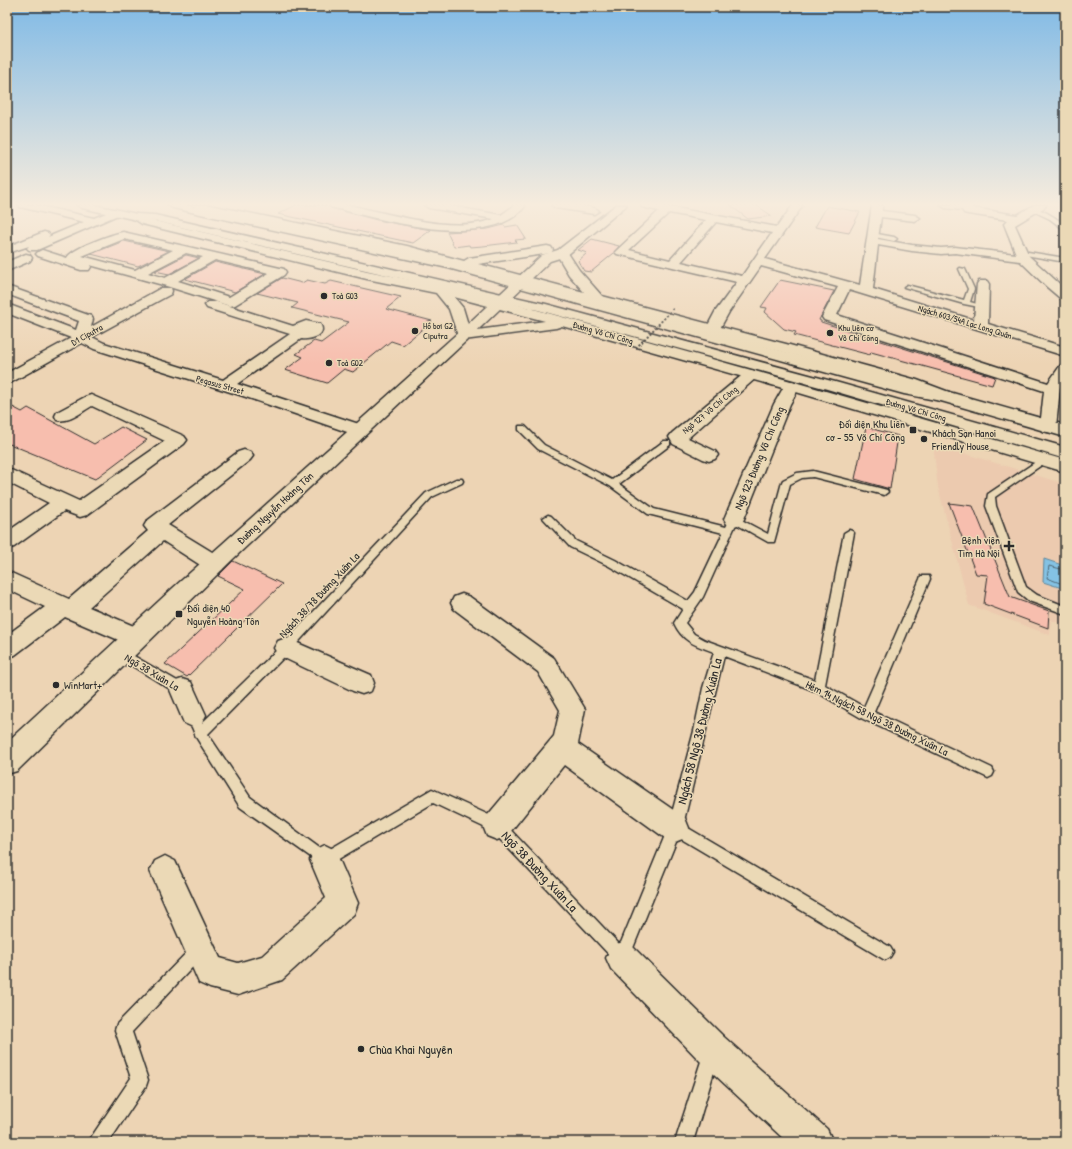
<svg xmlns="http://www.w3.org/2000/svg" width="1072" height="1149" font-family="'Patrick Hand',sans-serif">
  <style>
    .built { fill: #eccaaf }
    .water { fill: #84c2e4; stroke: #60869a }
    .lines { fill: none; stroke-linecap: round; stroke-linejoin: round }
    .shore { stroke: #4f6775; stroke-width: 1 }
    .building { fill: #f7beae; stroke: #2b2b2b }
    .service-casing { stroke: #2b2b2b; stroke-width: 3 }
    .minor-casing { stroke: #2b2b2b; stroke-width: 3 }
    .secondary-casing { stroke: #2b2b2b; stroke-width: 3 }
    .primary-casing { stroke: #2b2b2b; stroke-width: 3 }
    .trunk-casing { stroke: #2b2b2b; stroke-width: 3 }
    .service { fill: #ebd9b6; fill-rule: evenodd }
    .minor { fill: #ebd9b6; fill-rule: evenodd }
    .secondary { fill: #ebd9b6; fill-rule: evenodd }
    .primary { fill: #ebd9b6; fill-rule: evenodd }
    .trunk { fill: #ebd9b6; fill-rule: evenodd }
    .path-bridge-far1 { stroke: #2b2b2b; stroke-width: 1.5; stroke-dasharray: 1.5 1.5; stroke-linecap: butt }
    .path-bridge { stroke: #2b2b2b; stroke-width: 2; stroke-dasharray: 2 2; stroke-linecap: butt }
    .poi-dot { fill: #2b2b2b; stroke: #ebd9b6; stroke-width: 1.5 }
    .labels { text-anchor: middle; stroke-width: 3; stroke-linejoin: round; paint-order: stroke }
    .far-poi-label { font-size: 9px; fill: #2b2b2b; stroke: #ebd9b6; text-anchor: start }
    .far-street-label { font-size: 9px; fill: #2b2b2b; stroke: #ebd9b6 }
    .poi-label { font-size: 11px; fill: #2b2b2b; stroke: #ebd9b6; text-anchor: start }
    .street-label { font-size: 11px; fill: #2b2b2b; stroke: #ebd9b6 }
    .near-street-label { font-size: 13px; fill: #2b2b2b; stroke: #ebd9b6 }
    .near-poi-label { font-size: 13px; fill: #2b2b2b; stroke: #ebd9b6; text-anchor: start }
  </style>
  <rect width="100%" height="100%" fill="#edd4b4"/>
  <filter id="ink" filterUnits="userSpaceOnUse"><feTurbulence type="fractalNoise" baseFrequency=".025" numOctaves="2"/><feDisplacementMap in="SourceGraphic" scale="8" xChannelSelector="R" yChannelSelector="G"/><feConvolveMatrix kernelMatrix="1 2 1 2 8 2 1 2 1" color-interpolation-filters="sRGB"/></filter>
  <g filter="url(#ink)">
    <g class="built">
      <polygon points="668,205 788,205 775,221 760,224"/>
      <polygon points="933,444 1065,484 1065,625 1051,620 1050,635 969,605 938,487"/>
    </g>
    <polygon class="water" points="1044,559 1065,566 1065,589 1043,582"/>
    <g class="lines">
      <polyline class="shore" points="1065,570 1049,566 1047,578 1065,585"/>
    </g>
    <g class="building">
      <polygon points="296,205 323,205 329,206 331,208 377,220 431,230 413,243 278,214"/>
      <polygon points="730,205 756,205 772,216 748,219"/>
      <polygon points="827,206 860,212 849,233 815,227"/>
      <polygon points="504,225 505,227 517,225 526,239 515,240 517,242 483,246 470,247 469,245 454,247 447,232 488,229"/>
      <polygon points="592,239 619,246 614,253 591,272 584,271 578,261 587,253 578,250"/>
      <polygon points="124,241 169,251 138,266 91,254"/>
      <polygon points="186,255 199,258 169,274 155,271"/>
      <polygon points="215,262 265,274 235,292 185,279"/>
      <polygon points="282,278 302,283 307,280 325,284 331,281 401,297 386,309 432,321 403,345 391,341 353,372 344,369 327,383 285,370 303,357 296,354 314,341 321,343 349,322 292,308 298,303 257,293"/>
      <polygon points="780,280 834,291 819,320 821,321 821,322 995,377 992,385 871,352 870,355 794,335 796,332 784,329 765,312 767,308 761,307"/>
      <polygon points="7,404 22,412 28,408 94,444 121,427 147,440 95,479 7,443"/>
      <polygon points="866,427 898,436 890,489 855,479"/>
      <polygon points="949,503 973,506 1010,597 1049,611 1048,628 984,604 988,575 976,574"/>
      <polygon points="233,561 282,584 187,677 165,664 245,589 218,576"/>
    </g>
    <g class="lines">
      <defs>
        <g id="service">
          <path d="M1031,208C1042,208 1056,218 1065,225V248L1062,246V228L1050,219L1031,210Z"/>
          <polygon points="872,233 894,237 897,239 894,241 870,236 869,235"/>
          <polygon points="1022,251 1065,258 1065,262 1020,254 1019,253"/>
          <polygon points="960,268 965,269 974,289 970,302 984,306 984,308 964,304 904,287 907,285 964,300 968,289 959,269"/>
          <path d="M519,426H525L544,445L612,480L664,441H670V445L619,484L654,509L726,527L731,517L734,516L768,534L782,482L783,480L797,473L813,471L887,490L888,492L884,495L813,477L802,478L790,484L774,542H768L736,524L703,597L685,623L694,634L705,640L815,680L844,533L849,530L852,531L854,533L825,685L864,707L920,579L921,576H929L930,579L874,712L992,768L994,772L992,776L988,778L984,776L863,719L815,691L724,656L683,825L890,947L893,952L890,957L885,960L880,957L678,837L627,963L622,966L617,963L492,831L433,803L325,867L240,807L196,737L187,715L189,711L193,709L197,711L202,723L282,645L426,493L456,479H462L463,481L462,483L432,497L290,651L208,734L250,797L325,852L432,789L502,821L620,945L668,828L694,731L703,688L714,652C695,645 683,642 674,623L683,609L609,566L570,547L543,518L548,515L551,516L576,541L615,560L688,601L695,592L723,533L648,514L610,486L538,449L519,430Z"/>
          <polygon points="1043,457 1047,460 1046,462 995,497 996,506 1026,587 1037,595 1065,606 1065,614 1029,601 1018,592 986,506 988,494"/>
          <polygon points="120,648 186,686 188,690 186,694 182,695 178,694 116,656 114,653 116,650"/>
          <polygon points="198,943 203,946 206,951 203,956 132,1032 148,1080 146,1086 109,1142 89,1142 92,1136 131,1078 115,1030 117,1024 193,946"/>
          <polygon points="711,1047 717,1049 719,1055 693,1142 675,1142 703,1055 705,1049"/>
        </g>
        <g id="minor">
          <polygon points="19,205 36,205 94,218 116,209 121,212 120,214 37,250 29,250 27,248 29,246 14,251 7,249 7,242 14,244 44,232 48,233 50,235 48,237 84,222 20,207"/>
          <path d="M330,205C345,202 360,208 375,211C410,219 459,232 494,219L429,208L424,205H445L501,215L515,205H526C491,253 380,219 331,207Z"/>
          <path d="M551,205C560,204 593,204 599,211L594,214L556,208Z"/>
          <path d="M641,205H660L777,227L793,205H803L765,259L860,285L872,205H882V211L915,215L920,218L915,221L881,217L878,239L912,245L941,248L955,247L1016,254L1004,224L1008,220L968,214L964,213L962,210L945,208L940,205H970L973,208L1017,215L1034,205H1046L1045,207L1015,225L1029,256L1065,289V299L1060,298L1047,287L1020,261L955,253L941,254L912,251L878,245L873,289L974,320L977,284L979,281H987L989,284L988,324L1065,347V356L849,290L837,315L1048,383L1060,366L1065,364V380L1060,388L1056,427L1054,431L1048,432L1042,431L1040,427L1044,391L824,320L822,317L838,287L761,266L729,312L718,332L713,333L708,332L706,329L715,312L737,282L617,254L615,252L617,250L659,211L642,207ZM669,213L706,220L670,260L629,250ZM716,222L772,233L742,276L681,262Z"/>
          <path d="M123,232L280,268L284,269L286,272L284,275L235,305L230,306L163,285L90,265L91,267L89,270H81L38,256L36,254L38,252L42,250L67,258C70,249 112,234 123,232ZM124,239L173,250L135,270L82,256ZM186,253L203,257L165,278L148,273ZM215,260L269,273L229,297L178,281Z"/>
          <polygon points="26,254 30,255 32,258 30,261 7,271 7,262"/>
          <path d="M7,286L91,316L93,319L91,327L161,288H171L172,291L171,294L92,337L104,343L223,380L290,334L207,308L205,305L207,302H217L293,326L306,321L320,324C328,336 310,340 301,339L237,384L365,426L367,430L365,434L359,435L353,434L243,396L94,349L82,343L12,382L7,384V373L71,338L7,313V304L76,330L79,321L7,294Z"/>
          <polygon points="751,370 756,372 759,375 756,378 688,438 715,451 718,455 715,459 709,461 703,459 673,444 669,437 672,433 746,372"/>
          <polygon points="792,381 798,383 800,386 790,404 744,519 741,524 734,526 727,524 724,519 774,404 786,383"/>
          <path d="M91,395L184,436L187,440L184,444L87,515L80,517L64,511L14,547L7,549V532L49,503L7,482V468L79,501L165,441L92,406C81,412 70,423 57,420L55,416L57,412L85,397Z"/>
          <polygon points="244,450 250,452 253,456 250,460 168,525 222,558 225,564 222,570 215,572 208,570 163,541 89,607 143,630 146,637 143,644 135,647 65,617 15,655 7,658 7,635 45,607 7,589 7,571 69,599 148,531 144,526 147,521 238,452"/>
          <polygon points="462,594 470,597 554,658 585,709 578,744 685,818 689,828 685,838 675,842 665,838 564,765 507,836 497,840 487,836 483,826 487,816 554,736 560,710 538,672 454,609 451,603 454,597"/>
          <polygon points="286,638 371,675 374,683 371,691 362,694 353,691 278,655 274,648 278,641"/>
          <polygon points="182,679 191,682 206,715 202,723 193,727 184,723 170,690 173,682"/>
          <polygon points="325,845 335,850 358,903 354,914 282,980 238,995 210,988 199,983 150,871 155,861 165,856 175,861 220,958 238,963 262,956 326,898 310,860 315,850"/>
          <polygon points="622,942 633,947 724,1037 827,1129 833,1142 787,1142 700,1061 611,969 606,958 611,947"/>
        </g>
        <polygon id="secondary" points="616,205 627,205 566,256 550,261 481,327 233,559 17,771 7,774 7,742 173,588 471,321 542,255 558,250"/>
        <g id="primary">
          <polygon points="192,205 210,205 407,246 464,261 469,258 547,246 551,247 553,250 551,253 478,264 584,292 569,275 556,253 558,250 566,250 579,270 602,296 786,344 917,380 949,392 951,396 949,400 943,401 937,400 905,386 776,350 406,253 197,208"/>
          <path d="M137,214L150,220L367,271L476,293L798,383L1065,460V472L786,389L562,326L556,328L464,340L459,339L449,309L436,293L367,279L142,224L131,217ZM454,297L545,321L470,331L463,308Z"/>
        </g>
        <g id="trunk">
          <polygon points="77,205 95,205 137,214 155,215 546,304 839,383 1065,447 1065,459 827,389 538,310 155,221 137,220 82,208"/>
          <polygon points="168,205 186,205 454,262 911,386 949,392 1065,425 1065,437 941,401 904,394 448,268 173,208"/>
        </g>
      </defs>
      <use href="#service" class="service-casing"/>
      <use href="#minor" class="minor-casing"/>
      <use href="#secondary" class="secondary-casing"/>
      <use href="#primary" class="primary-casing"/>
      <use href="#trunk" class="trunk-casing"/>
      <use href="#service" class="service"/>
      <use href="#minor" class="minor"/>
      <use href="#secondary" class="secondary"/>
      <use href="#primary" class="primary"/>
      <use href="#trunk" class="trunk"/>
      <polyline class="path-bridge-far1" points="672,310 673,309"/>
      <polyline class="path-bridge" points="636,348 673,309"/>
    </g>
  </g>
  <linearGradient id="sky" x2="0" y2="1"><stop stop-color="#80bae6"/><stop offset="0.56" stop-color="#f7ecdd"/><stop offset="1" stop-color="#f7ecdd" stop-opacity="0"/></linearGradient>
  <rect width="1072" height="365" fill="url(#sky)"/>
  <g class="poi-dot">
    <circle cx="324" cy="296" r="4"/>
    <circle cx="415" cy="331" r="4"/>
    <circle cx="830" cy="333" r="4"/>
    <circle cx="329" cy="363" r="4"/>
    <rect x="909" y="426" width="8" height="8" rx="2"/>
    <circle cx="924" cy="439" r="4"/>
    <path d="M1007 540h4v4h4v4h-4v4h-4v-4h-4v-4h4z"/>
    <rect x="175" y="610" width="8" height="8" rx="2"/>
    <circle cx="56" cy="685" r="4"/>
    <circle cx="361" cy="1049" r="4"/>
  </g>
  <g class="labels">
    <g class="far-poi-label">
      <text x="332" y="299">Toà G03</text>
      <text x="423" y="329">Hồ bơi G2<tspan x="423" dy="10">Ciputra</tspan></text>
      <text x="838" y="331">Khu liên cơ<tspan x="838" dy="10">Võ Chí Công</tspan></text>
      <text x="337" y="366">Toà G02</text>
    </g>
    <g class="far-street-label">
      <text transform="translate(965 322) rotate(17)" y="3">Ngách 603/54A Lạc Long Quân</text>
      <text transform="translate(603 333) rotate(16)" y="3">Đường Võ Chí Công</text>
      <text transform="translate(87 335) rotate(-29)" y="3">D1 Ciputra</text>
      <text transform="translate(220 385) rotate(16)" y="3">Pegasus Street</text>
      <text transform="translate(710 410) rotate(-40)" y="3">Ngõ 127 Võ Chí Công</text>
      <text transform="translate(916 410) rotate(16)" y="3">Đường Võ Chí Công</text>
    </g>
    <g class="poi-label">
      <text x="905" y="428" text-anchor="end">Đối diện Khu liên<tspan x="905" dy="13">cơ - 55 Võ Chí Công</tspan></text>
      <text x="932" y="437">Khách Sạn Hanoi<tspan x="932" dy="13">Friendly House</tspan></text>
      <text x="1000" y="544" text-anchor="end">Bệnh viện<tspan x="1000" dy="13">Tim Hà Nội</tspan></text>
      <text x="187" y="612">Đối diện 40<tspan x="187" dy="13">Nguyễn Hoàng Tôn</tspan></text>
      <text x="64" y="689">WinMart+</text>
    </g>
    <g class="street-label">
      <text transform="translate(759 458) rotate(-67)" y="4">Ngõ 123 Đường Võ Chí Công</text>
      <text transform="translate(275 508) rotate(-43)" y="4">Đường Nguyễn Hoàng Tôn</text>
      <text transform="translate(319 595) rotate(-47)" y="4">Ngách 38/78 Đường Xuân La</text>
      <text transform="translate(152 672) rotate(31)" y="4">Ngõ 38 Xuân La</text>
      <text transform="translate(877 718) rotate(26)" y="4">Hẻm 14 Ngách 58 Ngõ 38 Đường Xuân La</text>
    </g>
    <g class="near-street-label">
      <text transform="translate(699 731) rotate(-76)" y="5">Ngách 58 Ngõ 38 Đường Xuân La</text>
      <text transform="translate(540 871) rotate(47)" y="5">Ngõ 38 Đường Xuân La</text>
    </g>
    <g class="near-poi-label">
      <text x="369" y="1054">Chùa Khai Nguyên</text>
    </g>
  </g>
  <rect width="1072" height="1149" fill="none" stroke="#ebd9b6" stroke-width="24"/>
  <rect x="12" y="12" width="1048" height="1125" fill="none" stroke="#2b2b2b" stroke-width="1.5" filter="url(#ink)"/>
</svg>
